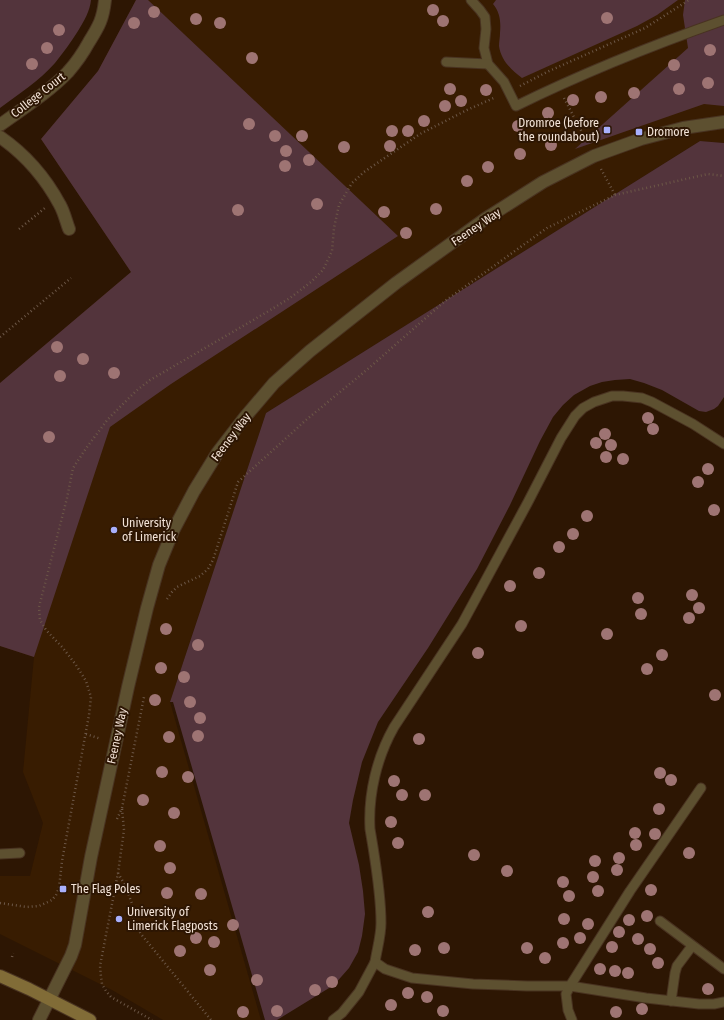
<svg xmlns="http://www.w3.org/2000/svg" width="724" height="1020" font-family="'Fira Sans Condensed',sans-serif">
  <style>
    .built { fill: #381c01 }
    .green { fill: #53343c }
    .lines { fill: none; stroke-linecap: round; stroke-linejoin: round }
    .lane-casing { stroke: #493321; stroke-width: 11 }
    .street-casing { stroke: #493321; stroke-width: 14 }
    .secondary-casing { stroke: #493321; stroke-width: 14 }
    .path { stroke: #6c5747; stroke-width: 2.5; stroke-dasharray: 1 3; stroke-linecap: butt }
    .lane { stroke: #5d5030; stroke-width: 9 }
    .street { stroke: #5d5030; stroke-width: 12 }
    .secondary { stroke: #816c37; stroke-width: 12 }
    .tree { fill: #9e7473 }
    .poi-dot { fill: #a9b0fc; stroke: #2d1603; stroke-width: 1.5 }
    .labels { text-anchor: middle; stroke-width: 4; stroke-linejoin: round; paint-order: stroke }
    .street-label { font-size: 12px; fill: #f3e3d7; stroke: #2d1603 }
    .poi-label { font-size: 12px; fill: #f3e3d7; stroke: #2d1603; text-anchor: start }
  </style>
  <rect width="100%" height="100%" fill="#2d1603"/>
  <polygon class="built" points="136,0 724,0 724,143 700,141 266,413 170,702 261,1020 163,1020 112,990 0,934 0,876 30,876 43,823 23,772 34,657 0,646 0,383 131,272 41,139 98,71"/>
  <g class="green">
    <path d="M0,0H91C90,11 84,21 78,31C71,42 63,53 55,63C39,81 19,94 0,108Z"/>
    <polygon points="136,0 148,0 398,236 171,384 110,427 34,657 0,646 0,383 131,272 41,139 98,71"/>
    <path d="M496,0H678L657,15L637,26L522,78C511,70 501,60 499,46C499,42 500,37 500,33C501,22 500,12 493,4Z"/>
    <polygon points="685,0 724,0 724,106 704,104 575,149 688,48 683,15"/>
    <polygon points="700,141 724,143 724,397 718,406 714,409 706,412 699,411 662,390 644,383 630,379 615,380 602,382 590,386 574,395 563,405 553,417 540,441 510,505 477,569 428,648 378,722 362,762 353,800 349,823 359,865 363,891 365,914 362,936 358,952 349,968 334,985 277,1020 265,1020 173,702 170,702 266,413"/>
  </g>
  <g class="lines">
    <defs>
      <g id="lane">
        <path d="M471,0L480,10L485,17L486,29L484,48L488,64L504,82L516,106C583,73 653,45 724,20"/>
        <polyline points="446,62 488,64"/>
        <path d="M724,444L693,424L652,402L642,398L623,396H612L594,402L583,408L575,416L561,438L528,502L462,624L394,727C377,757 368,794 370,829C371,835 372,841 373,847C377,872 381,898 381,923C381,936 377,949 375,962L385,969L412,978L473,984L527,986H570L646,998L699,1004H714L724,1002"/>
        <polyline points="0,854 20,853"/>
        <polyline points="660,921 724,969"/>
        <polyline points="671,1001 675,973 677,966 692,946"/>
        <polyline points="333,1020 342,1013 359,992 375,962"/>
        <polyline points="572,1020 568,1010 566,994 570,986 630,891 701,788"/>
      </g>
      <g id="street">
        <path d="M0,125C22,109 49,92 68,72C76,63 83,53 89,42C99,26 103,19 105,0"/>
        <path d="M0,137C26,155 45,177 60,205C64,212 66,221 69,229"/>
        <polyline points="39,1020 71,956 75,945 91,857 128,687 147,608 159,565 173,531 194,491 218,452 245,417 274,383 310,351 396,283 485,219 543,182 594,156 641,139 683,128 724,122"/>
      </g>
      <polyline id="secondary" points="0,976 29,989 90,1020"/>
    </defs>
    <use href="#lane" class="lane-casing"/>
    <use href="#street" class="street-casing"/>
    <use href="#secondary" class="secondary-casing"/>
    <g class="path">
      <polyline points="520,86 547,72 645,28 689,0"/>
      <polyline points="564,98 587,142"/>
      <polyline points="601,169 615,195"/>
      <polyline points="19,229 45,208"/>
      <polyline points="0,337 71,278"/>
      <polyline points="167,599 172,592 177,587 200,576 208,569 213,560 238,482 306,420 369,368 445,301 547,228 615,195 708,174 724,176"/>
      <polyline points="86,734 101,739"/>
      <polyline points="122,809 124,830 118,873 100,966 101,977 102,984 106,991 111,997 152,1020"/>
      <polyline points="117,819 122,808 144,697"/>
      <polyline points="118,873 126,887 132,904 134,923 141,934 211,1020"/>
      <polyline points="0,903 27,907 39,906 48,902 52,900 56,895 59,888 62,861 89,715 91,697 86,681 76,665 63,648 46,630 40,620 39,607 67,498 73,468 87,447 108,419 136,391 150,380 267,312 290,298 311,282 323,270 332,251 334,228 339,205 352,183 364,172 420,134 467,110 496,97"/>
      <polyline points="12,957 13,953"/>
    </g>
    <use href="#lane" class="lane"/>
    <use href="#street" class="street"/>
    <use href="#secondary" class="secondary"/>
  </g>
  <g class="tree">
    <circle cx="433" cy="10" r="6"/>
    <circle cx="154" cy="12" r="6"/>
    <circle cx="607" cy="18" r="6"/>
    <circle cx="196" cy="19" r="6"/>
    <circle cx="443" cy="21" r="6"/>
    <circle cx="134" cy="23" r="6"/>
    <circle cx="220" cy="23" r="6"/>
    <circle cx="59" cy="30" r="6"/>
    <circle cx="47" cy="48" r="6"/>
    <circle cx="710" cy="50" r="6"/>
    <circle cx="252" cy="58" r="6"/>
    <circle cx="32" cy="64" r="6"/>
    <circle cx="674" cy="65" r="6"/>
    <circle cx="708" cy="83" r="6"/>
    <circle cx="450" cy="89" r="6"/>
    <circle cx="679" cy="89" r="6"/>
    <circle cx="486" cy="90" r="6"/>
    <circle cx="634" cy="93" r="6"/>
    <circle cx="601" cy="97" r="6"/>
    <circle cx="573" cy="100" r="6"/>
    <circle cx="461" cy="101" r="6"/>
    <circle cx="445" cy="106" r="6"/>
    <circle cx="548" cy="113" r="6"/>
    <circle cx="424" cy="121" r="6"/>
    <circle cx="249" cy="124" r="6"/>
    <circle cx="518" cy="126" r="6"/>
    <circle cx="392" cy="131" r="6"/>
    <circle cx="408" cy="131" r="6"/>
    <circle cx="275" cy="136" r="6"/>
    <circle cx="302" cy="136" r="6"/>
    <circle cx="551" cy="145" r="6"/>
    <circle cx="390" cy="146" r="6"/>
    <circle cx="344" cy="147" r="6"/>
    <circle cx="286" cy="151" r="6"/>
    <circle cx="520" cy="154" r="6"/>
    <circle cx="309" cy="160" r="6"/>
    <circle cx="285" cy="166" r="6"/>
    <circle cx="488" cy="167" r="6"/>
    <circle cx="467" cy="181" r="6"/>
    <circle cx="317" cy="204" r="6"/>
    <circle cx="436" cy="209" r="6"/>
    <circle cx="238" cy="210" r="6"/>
    <circle cx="384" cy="212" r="6"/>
    <circle cx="406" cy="233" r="6"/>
    <circle cx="57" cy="347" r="6"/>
    <circle cx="83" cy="359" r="6"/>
    <circle cx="114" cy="373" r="6"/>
    <circle cx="60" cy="376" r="6"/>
    <circle cx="648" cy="418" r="6"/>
    <circle cx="653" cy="429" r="6"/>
    <circle cx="605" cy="434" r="6"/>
    <circle cx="49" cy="437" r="6"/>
    <circle cx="596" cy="443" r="6"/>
    <circle cx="611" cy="445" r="6"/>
    <circle cx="606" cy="457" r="6"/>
    <circle cx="623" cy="459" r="6"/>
    <circle cx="708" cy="469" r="6"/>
    <circle cx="698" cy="482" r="6"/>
    <circle cx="714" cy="510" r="6"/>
    <circle cx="587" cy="516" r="6"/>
    <circle cx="573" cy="534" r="6"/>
    <circle cx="559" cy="547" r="6"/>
    <circle cx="539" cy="573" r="6"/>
    <circle cx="510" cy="586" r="6"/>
    <circle cx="692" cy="595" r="6"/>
    <circle cx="638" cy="598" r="6"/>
    <circle cx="699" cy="608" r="6"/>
    <circle cx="641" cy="614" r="6"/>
    <circle cx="689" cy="618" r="6"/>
    <circle cx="521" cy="626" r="6"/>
    <circle cx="166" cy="629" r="6"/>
    <circle cx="607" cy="634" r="6"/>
    <circle cx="198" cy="645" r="6"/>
    <circle cx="478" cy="653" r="6"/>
    <circle cx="662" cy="655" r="6"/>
    <circle cx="161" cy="668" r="6"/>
    <circle cx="647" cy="669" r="6"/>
    <circle cx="184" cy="677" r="6"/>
    <circle cx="715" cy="695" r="6"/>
    <circle cx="155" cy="700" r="6"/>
    <circle cx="190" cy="702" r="6"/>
    <circle cx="200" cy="718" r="6"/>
    <circle cx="198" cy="736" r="6"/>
    <circle cx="169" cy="737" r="6"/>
    <circle cx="419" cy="739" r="6"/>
    <circle cx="162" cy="772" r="6"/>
    <circle cx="660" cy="773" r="6"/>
    <circle cx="188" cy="777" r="6"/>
    <circle cx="671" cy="780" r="6"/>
    <circle cx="394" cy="781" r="6"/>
    <circle cx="402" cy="795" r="6"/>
    <circle cx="425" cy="795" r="6"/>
    <circle cx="143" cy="800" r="6"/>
    <circle cx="659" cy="809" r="6"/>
    <circle cx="174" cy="813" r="6"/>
    <circle cx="391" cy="822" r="6"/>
    <circle cx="635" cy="833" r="6"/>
    <circle cx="655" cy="834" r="6"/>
    <circle cx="398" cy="843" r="6"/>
    <circle cx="636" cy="845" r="6"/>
    <circle cx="160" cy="846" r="6"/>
    <circle cx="689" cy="853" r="6"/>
    <circle cx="474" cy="855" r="6"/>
    <circle cx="619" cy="858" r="6"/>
    <circle cx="595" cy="861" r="6"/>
    <circle cx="170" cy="868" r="6"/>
    <circle cx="617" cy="870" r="6"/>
    <circle cx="507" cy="871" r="6"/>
    <circle cx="593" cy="877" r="6"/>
    <circle cx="563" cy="882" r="6"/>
    <circle cx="651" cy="890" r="6"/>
    <circle cx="598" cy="891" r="6"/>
    <circle cx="167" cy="893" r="6"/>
    <circle cx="201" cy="894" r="6"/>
    <circle cx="569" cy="896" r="6"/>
    <circle cx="428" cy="912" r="6"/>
    <circle cx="647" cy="916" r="6"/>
    <circle cx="564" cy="919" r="6"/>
    <circle cx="629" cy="920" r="6"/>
    <circle cx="588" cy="924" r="6"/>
    <circle cx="233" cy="925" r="6"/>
    <circle cx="619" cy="932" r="6"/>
    <circle cx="196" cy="938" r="6"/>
    <circle cx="580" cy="938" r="6"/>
    <circle cx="638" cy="939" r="6"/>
    <circle cx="214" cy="942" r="6"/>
    <circle cx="563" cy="943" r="6"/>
    <circle cx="612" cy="947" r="6"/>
    <circle cx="444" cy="948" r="6"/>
    <circle cx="527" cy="948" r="6"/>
    <circle cx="650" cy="949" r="6"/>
    <circle cx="415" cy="950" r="6"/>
    <circle cx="180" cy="951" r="6"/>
    <circle cx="545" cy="958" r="6"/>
    <circle cx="658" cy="963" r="6"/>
    <circle cx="600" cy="969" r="6"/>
    <circle cx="210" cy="970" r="6"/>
    <circle cx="615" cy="971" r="6"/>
    <circle cx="628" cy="973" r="6"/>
    <circle cx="257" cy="980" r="6"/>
    <circle cx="332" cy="982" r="6"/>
    <circle cx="708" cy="989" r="6"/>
    <circle cx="315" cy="990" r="6"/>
    <circle cx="408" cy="993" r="6"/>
    <circle cx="427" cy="997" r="6"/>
    <circle cx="391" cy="1005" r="6"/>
    <circle cx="642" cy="1009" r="6"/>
    <circle cx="277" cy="1011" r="6"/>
    <circle cx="443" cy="1011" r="6"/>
    <circle cx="243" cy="1012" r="6"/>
    <circle cx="616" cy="1012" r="6"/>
  </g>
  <g class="poi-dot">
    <rect x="603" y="126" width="8" height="8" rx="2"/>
    <rect x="635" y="128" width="8" height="8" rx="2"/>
    <circle cx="114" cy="530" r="4"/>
    <rect x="59" y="885" width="8" height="8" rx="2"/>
    <circle cx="119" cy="919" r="4"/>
  </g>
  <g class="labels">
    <g class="street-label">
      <text transform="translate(38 95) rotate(-38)" y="4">College Court</text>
      <text transform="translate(476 227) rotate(-34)" y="4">Feeney Way</text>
      <text transform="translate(231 437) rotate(-53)" y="4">Feeney Way</text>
      <text transform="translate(117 736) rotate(-78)" y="4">Feeney Way</text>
    </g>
    <g class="poi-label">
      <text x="599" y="127" text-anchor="end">Dromroe (before<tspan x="599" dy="14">the roundabout)</tspan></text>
      <text x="647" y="136">Dromore</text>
      <text x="122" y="527">University<tspan x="122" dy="14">of Limerick</tspan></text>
      <text x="71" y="893">The Flag Poles</text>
      <text x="127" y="916">University of<tspan x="127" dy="14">Limerick Flagposts</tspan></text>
    </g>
  </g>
</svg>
